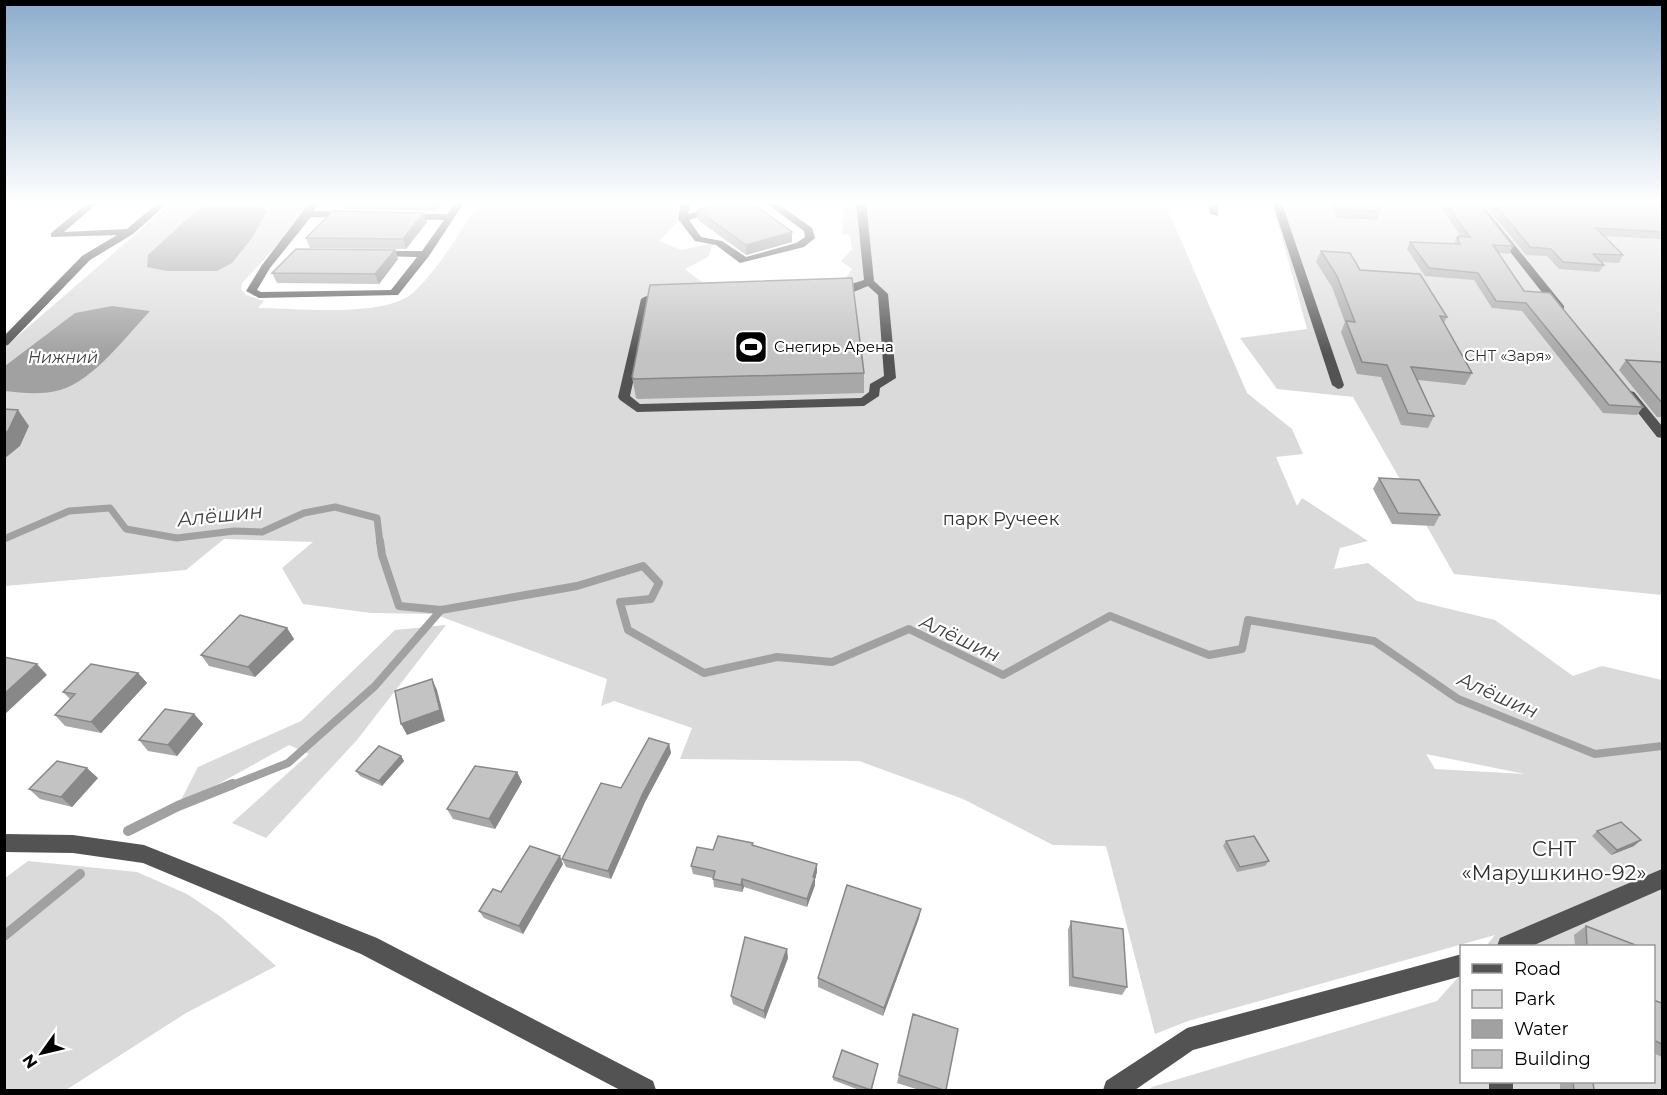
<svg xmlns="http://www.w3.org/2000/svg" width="1667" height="1095" font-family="Montserrat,sans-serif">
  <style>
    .green { fill: #dadada; fill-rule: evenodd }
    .water { fill: #a1a1a1 }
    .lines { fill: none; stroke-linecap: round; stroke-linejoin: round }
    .stream-far2 { stroke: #a1a1a1; stroke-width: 7 }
    .stream-far1 { stroke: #a1a1a1; stroke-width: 8 }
    .stream { stroke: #a1a1a1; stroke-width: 10 }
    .minor { fill: #535353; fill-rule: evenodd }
    .wall { fill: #a8a8a8 }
    .shaded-wall { fill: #888 }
    .building { fill: #c3c3c3; stroke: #888; stroke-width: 1.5 }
    .labels { text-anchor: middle; stroke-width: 4.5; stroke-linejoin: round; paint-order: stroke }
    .far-poi-label { font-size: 15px; fill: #000; stroke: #fff; text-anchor: start }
    .far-park-label { font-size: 15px; fill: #313131; stroke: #fff }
    .far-water-label { font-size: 16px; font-style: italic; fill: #424242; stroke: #fff }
    .park-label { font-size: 18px; fill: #313131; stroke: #fff }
    .water-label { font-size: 20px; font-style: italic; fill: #424242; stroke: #fff }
    .near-park-label { font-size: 21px; fill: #313131; stroke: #fff }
  </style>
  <rect width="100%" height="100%" fill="#fff"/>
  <g class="green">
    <path d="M174,201H313L306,214L242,283L241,289L246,295L264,301L258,308C296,308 387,319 415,291C441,266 460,231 480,201H679L677,222L659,241L682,250L713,243L708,257L685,269L712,290L844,281L852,269L841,261L852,249L850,235L842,234L845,201H1164L1247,393L1292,429L1303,454L1276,457L1297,506L1302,498L1368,541L1340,548L1334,569L1368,563L1417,601L1495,620L1573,676L1602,666L1662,680V1090H1148L1152,1087L1437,1001L1461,974L1462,1082H1654V946H1486L1495,935L1188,1021L1155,1034L1106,846L1053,845L963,799L859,761L680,759L692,728L614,701L601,706L607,679L434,614L371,613L303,604L282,568L313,542L224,539L186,570L5,586V347ZM1426,754L1525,774L1435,769Z"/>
    <polygon points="1272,201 1662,201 1662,595 1454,574 1353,397 1277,389 1240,338 1307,329"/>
    <polygon points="446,625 357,740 266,838 232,823 309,754 289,745 178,806 198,767 301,721 395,630"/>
    <polygon points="28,861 137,872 187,894 221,917 276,966 186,1013 66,1090 5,1090 5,878"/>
  </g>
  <g class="water">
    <polygon points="220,204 257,206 267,211 252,238 232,263 217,271 167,271 147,267 148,255 197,210"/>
    <path d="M112,306L150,311C127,335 93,381 60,390C43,395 22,393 5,391V366L75,313Z"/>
  </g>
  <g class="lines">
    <polyline class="stream-far2" points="4,539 69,511 110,508 126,529 177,538 234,531 262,532 304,513 335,507 377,518 380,543"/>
    <g class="stream-far1">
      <polyline points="380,541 382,555 399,606 441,610 577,586 643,566 659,583 651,599 620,602 628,630 704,673 777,657 832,662 909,629 1003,675 1110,616 1209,655 1242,649 1248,620 1374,641 1458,699 1595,754 1662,746"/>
      <polyline points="230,786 288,763 375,686 441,610"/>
    </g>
    <g class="stream">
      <polyline points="128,831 178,806 233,784"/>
      <polyline points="4,936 80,874"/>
    </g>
    <g class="minor">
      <polygon points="90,201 100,201 64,232 127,229 160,201 170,201 133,234 90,260 8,345 4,346 4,336 82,256 117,235 51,237 51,233"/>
      <polygon points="311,201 320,201 314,211 348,212 353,215 348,218 311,217 270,268 257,290 261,292 391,290 417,257 377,256 372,253 373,251 422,251 444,220 405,219 402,218 402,214 447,214 456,201 465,201 429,256 398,295 259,298 246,291 262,265"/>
      <polygon points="681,201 691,201 688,214 734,201 750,201 689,220 701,237 722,241 746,257 796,243 805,237 804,231 763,201 774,201 812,228 815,238 804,247 740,263 716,245 695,241 678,219"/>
      <path d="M856,201H866L874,281L888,294L896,378L880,388L879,396L864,406L637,412L620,400L618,397L641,299C647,294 662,294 671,296V300L651,302L630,396L640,404L861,398L869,392L870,384L884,376L878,295L868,286C856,291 840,299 829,291L864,280Z"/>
      <polygon points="1208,201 1218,201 1218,216 1210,214"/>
      <polygon points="1272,201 1281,201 1344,385 1342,388 1338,389 1332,385"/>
      <polygon points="1470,201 1479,201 1564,306 1564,310 1556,310"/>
      <polygon points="1630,391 1634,392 1662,426 1662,438 1657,437 1624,395"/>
      <polygon points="4,834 73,835 144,845 377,938 653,1081 656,1090 620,1090 361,954 143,863 73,853 4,852"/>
      <polygon points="1662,869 1662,889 1532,946 1497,946 1500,938"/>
      <polygon points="1462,954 1462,976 1193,1050 1135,1090 1103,1090 1106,1081 1187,1028"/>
      <rect x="1489" y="1082" width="24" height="8"/>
    </g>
  </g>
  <g class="wall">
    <polygon points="343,201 443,201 435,211 346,209"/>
    <polygon points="1330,201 1376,201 1380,211 1377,220 1337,218"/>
    <polygon points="1436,201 1477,201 1513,246 1509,254 1498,253 1524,291 1643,407 1637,415 1603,413 1522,311 1492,308 1474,280 1425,276 1407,249 1410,242 1454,244 1458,236 1461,236"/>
    <polygon points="1482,201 1662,201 1662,239 1604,236 1623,255 1619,263 1601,262 1604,265 1599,272 1559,269 1547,256 1526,255"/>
    <polygon points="697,210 792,242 746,255 698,220"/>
    <polygon points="427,222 406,249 310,248 306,238"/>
    <polygon points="395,250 398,259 379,284 277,283 272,273"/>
    <polygon points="1321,251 1360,270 1447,317 1444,323 1472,373 1465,385 1418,380 1434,416 1428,428 1401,425 1381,377 1357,374 1341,332 1345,322 1332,287 1316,262"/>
    <polygon points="1626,360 1662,362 1662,417 1657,417 1619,370"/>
    <polygon points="864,373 864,393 638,399 636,398 632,377"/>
    <polygon points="1379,478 1440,515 1434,526 1392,524 1373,489"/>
    <polygon points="287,628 294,639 255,677 209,666 201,655"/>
    <polygon points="138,673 147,683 101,733 65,726 55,715 70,699 63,692"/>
    <polygon points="194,714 203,724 177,756 148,751 139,740"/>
    <polygon points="669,744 671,753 645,802 611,879 566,867 562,859 621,788"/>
    <polygon points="401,756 404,761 382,786 360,776 356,771"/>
    <polygon points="517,772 522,782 495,829 453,819 447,809"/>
    <polygon points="98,778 72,807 40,799 29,789"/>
    <polygon points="1597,831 1634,846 1611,855 1592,836"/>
    <polygon points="1226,841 1269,861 1265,866 1237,872 1223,846"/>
    <polygon points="753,845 817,872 815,879 815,885 807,907 744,887 742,892 714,887 713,878 693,874 691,866 713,850"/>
    <polygon points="563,864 523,934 484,918 479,911 501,892"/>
    <polygon points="919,918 883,1016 818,987 818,978"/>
    <polygon points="1071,921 1127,987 1122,995 1069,986 1068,930"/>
    <polygon points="1586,926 1638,946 1575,946 1574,935"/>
    <polygon points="788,958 765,1019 733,1004 731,996"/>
    <polygon points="1653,1000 1662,1003 1662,1057 1653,1053"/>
    <polygon points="878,1064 872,1090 859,1090 833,1080 833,1077"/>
    <polygon points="899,1075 946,1090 919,1090 897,1083"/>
    <polygon points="1560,1082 1593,1082 1594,1090 1560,1090"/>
  </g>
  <g class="shaded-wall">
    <polygon points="433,201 443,201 435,211 432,202"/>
    <polygon points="424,213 427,222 406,249 403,239"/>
    <polygon points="792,232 792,242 746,255 746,245"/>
    <polygon points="395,250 398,259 379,284 375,274"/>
    <polygon points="18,410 29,426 20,446 4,459 4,433"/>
    <polygon points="287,628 294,639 255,677 248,667"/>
    <polygon points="37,664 47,675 4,715 4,694"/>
    <polygon points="138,673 147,683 101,733 91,722"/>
    <polygon points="432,679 437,690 445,721 407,735 401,724"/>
    <polygon points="194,714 203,724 177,756 168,745"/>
    <polygon points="669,744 671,753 645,802 611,879 608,871 643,793"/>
    <polygon points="401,756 404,761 382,786 379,781"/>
    <polygon points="87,768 98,778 72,807 61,797"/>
    <polygon points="517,772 522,782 495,829 489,819"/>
    <polygon points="1641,840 1634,846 1611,855 1617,850"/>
    <polygon points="560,856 563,864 523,934 519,926"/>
    <polygon points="817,864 817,872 815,879 815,885 807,907 807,899"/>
    <polygon points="742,879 744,887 742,892 741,885"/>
    <polygon points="921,909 919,918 883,1016 884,1008"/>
    <polygon points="787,949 788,958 765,1019 764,1011"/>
  </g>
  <g class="building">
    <polygon points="394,201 433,201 432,202"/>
    <polygon points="726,201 749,201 792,232 746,245 697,210"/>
    <polygon points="1338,201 1376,201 1380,211 1341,209"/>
    <polygon points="1444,201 1477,201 1513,246 1493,245 1524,291 1550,293 1643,407 1609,405 1526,303 1496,301 1478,273 1429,268 1410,242 1460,244 1457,238 1459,238 1458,236 1470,237"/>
    <polygon points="1492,201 1662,201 1662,232 1596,228 1623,255 1593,254 1604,265 1563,262 1551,249 1530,247"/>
    <polygon points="333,211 424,213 403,239 306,238"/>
    <polygon points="296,249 395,250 375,274 272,273"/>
    <polygon points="1321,251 1350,253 1360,270 1420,274 1447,317 1440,316 1472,373 1411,367 1434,416 1408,413 1387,365 1362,362 1346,321 1355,322 1337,276"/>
    <polygon points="852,278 864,373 634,379 632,377 650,285"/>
    <polygon points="1626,360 1662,362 1662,403"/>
    <polygon points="4,409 18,410 8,431 4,433"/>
    <polygon points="1379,478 1419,480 1440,515 1398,513"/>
    <polygon points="240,615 287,628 248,667 201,655"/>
    <polygon points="4,657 37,664 4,694"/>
    <polygon points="91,664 138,673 91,722 55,715 75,694 63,692"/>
    <polygon points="432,679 440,710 401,724 395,691"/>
    <polygon points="165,709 194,714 168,745 139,740"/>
    <polygon points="649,738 669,744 643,793 608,871 562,859 601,783 621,788"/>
    <polygon points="379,746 401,756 379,781 356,771"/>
    <polygon points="57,761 87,768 61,797 29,789"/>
    <polygon points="475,766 517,772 489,819 447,809"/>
    <polygon points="1621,822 1641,840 1617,850 1597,831"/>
    <polygon points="718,836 753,843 752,845 817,864 813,877 815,877 807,899 742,879 741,885 713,879 715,871 691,866 697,847 713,850"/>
    <polygon points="1254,836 1269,861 1240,867 1226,841"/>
    <polygon points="530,846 560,856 519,926 479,911 493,889 501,892"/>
    <polygon points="847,885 921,909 884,1008 818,978"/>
    <polygon points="1071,921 1123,929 1127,987 1073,977"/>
    <polygon points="1586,926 1638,946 1587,946"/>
    <polygon points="745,937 787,949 764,1011 731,996"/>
    <polygon points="1653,1000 1662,1003 1662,1044 1653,1040"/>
    <polygon points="913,1014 958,1029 946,1090 943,1090 899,1075"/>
    <polygon points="842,1050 878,1064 871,1090 833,1077"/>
    <polygon points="1573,1082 1593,1082 1594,1090 1574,1090"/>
  </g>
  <linearGradient id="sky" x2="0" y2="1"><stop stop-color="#8baccc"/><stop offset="0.57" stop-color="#fff"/><stop offset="1" stop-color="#fff" stop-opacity="0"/></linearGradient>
  <rect width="1667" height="355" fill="url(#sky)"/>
  <defs>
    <symbol id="stadium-square" viewBox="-11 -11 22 22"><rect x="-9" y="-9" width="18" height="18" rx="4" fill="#000" stroke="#fff"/><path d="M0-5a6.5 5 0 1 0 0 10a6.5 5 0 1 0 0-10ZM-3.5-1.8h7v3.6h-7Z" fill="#fff"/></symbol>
  </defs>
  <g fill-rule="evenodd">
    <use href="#stadium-square" x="732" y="328" width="38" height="38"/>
  </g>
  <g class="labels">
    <g class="far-poi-label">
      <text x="774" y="352">Снегирь Арена</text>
    </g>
    <g class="far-park-label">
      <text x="1508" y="361">СНТ «Заря»</text>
    </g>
    <g class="far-water-label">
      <text x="63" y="363">Нижний</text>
    </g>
    <g class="park-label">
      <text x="1001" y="525">парк Ручеек</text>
    </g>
    <g class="water-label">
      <text transform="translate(220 515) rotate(-6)" y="7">Алёшин</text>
      <text transform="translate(960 638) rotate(25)" y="7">Алёшин</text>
      <text transform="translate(1498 695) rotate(24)" y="7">Алёшин</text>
    </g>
    <g class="near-park-label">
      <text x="1554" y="856">СНТ<tspan x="1554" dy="24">«Марушкино-92»</tspan></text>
    </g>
  </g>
  <rect width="1667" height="1095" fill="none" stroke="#000000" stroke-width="12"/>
  <rect x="1460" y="945" width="195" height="138" fill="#ffffff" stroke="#999999" stroke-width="1.5"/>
  <rect x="1472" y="964" width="30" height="9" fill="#535353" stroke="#999999" stroke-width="1.5"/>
  <text x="1514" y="975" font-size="18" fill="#000000">Road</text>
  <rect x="1472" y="990" width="30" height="18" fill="#dadada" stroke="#999999" stroke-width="1.5"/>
  <text x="1514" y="1005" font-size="18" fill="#000000">Park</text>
  <rect x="1472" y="1020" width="30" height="18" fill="#a1a1a1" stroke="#999999" stroke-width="1.5"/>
  <text x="1514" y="1035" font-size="18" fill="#000000">Water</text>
  <rect x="1472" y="1050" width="30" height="18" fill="#c3c3c3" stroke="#999999" stroke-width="1.5"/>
  <text x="1514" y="1065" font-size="18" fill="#000000">Building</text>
  <g transform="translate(42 1053) rotate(236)" stroke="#ffffff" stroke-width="4.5" paint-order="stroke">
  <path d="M0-4.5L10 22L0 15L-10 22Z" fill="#000000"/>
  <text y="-9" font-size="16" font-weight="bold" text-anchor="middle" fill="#000000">N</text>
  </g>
</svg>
